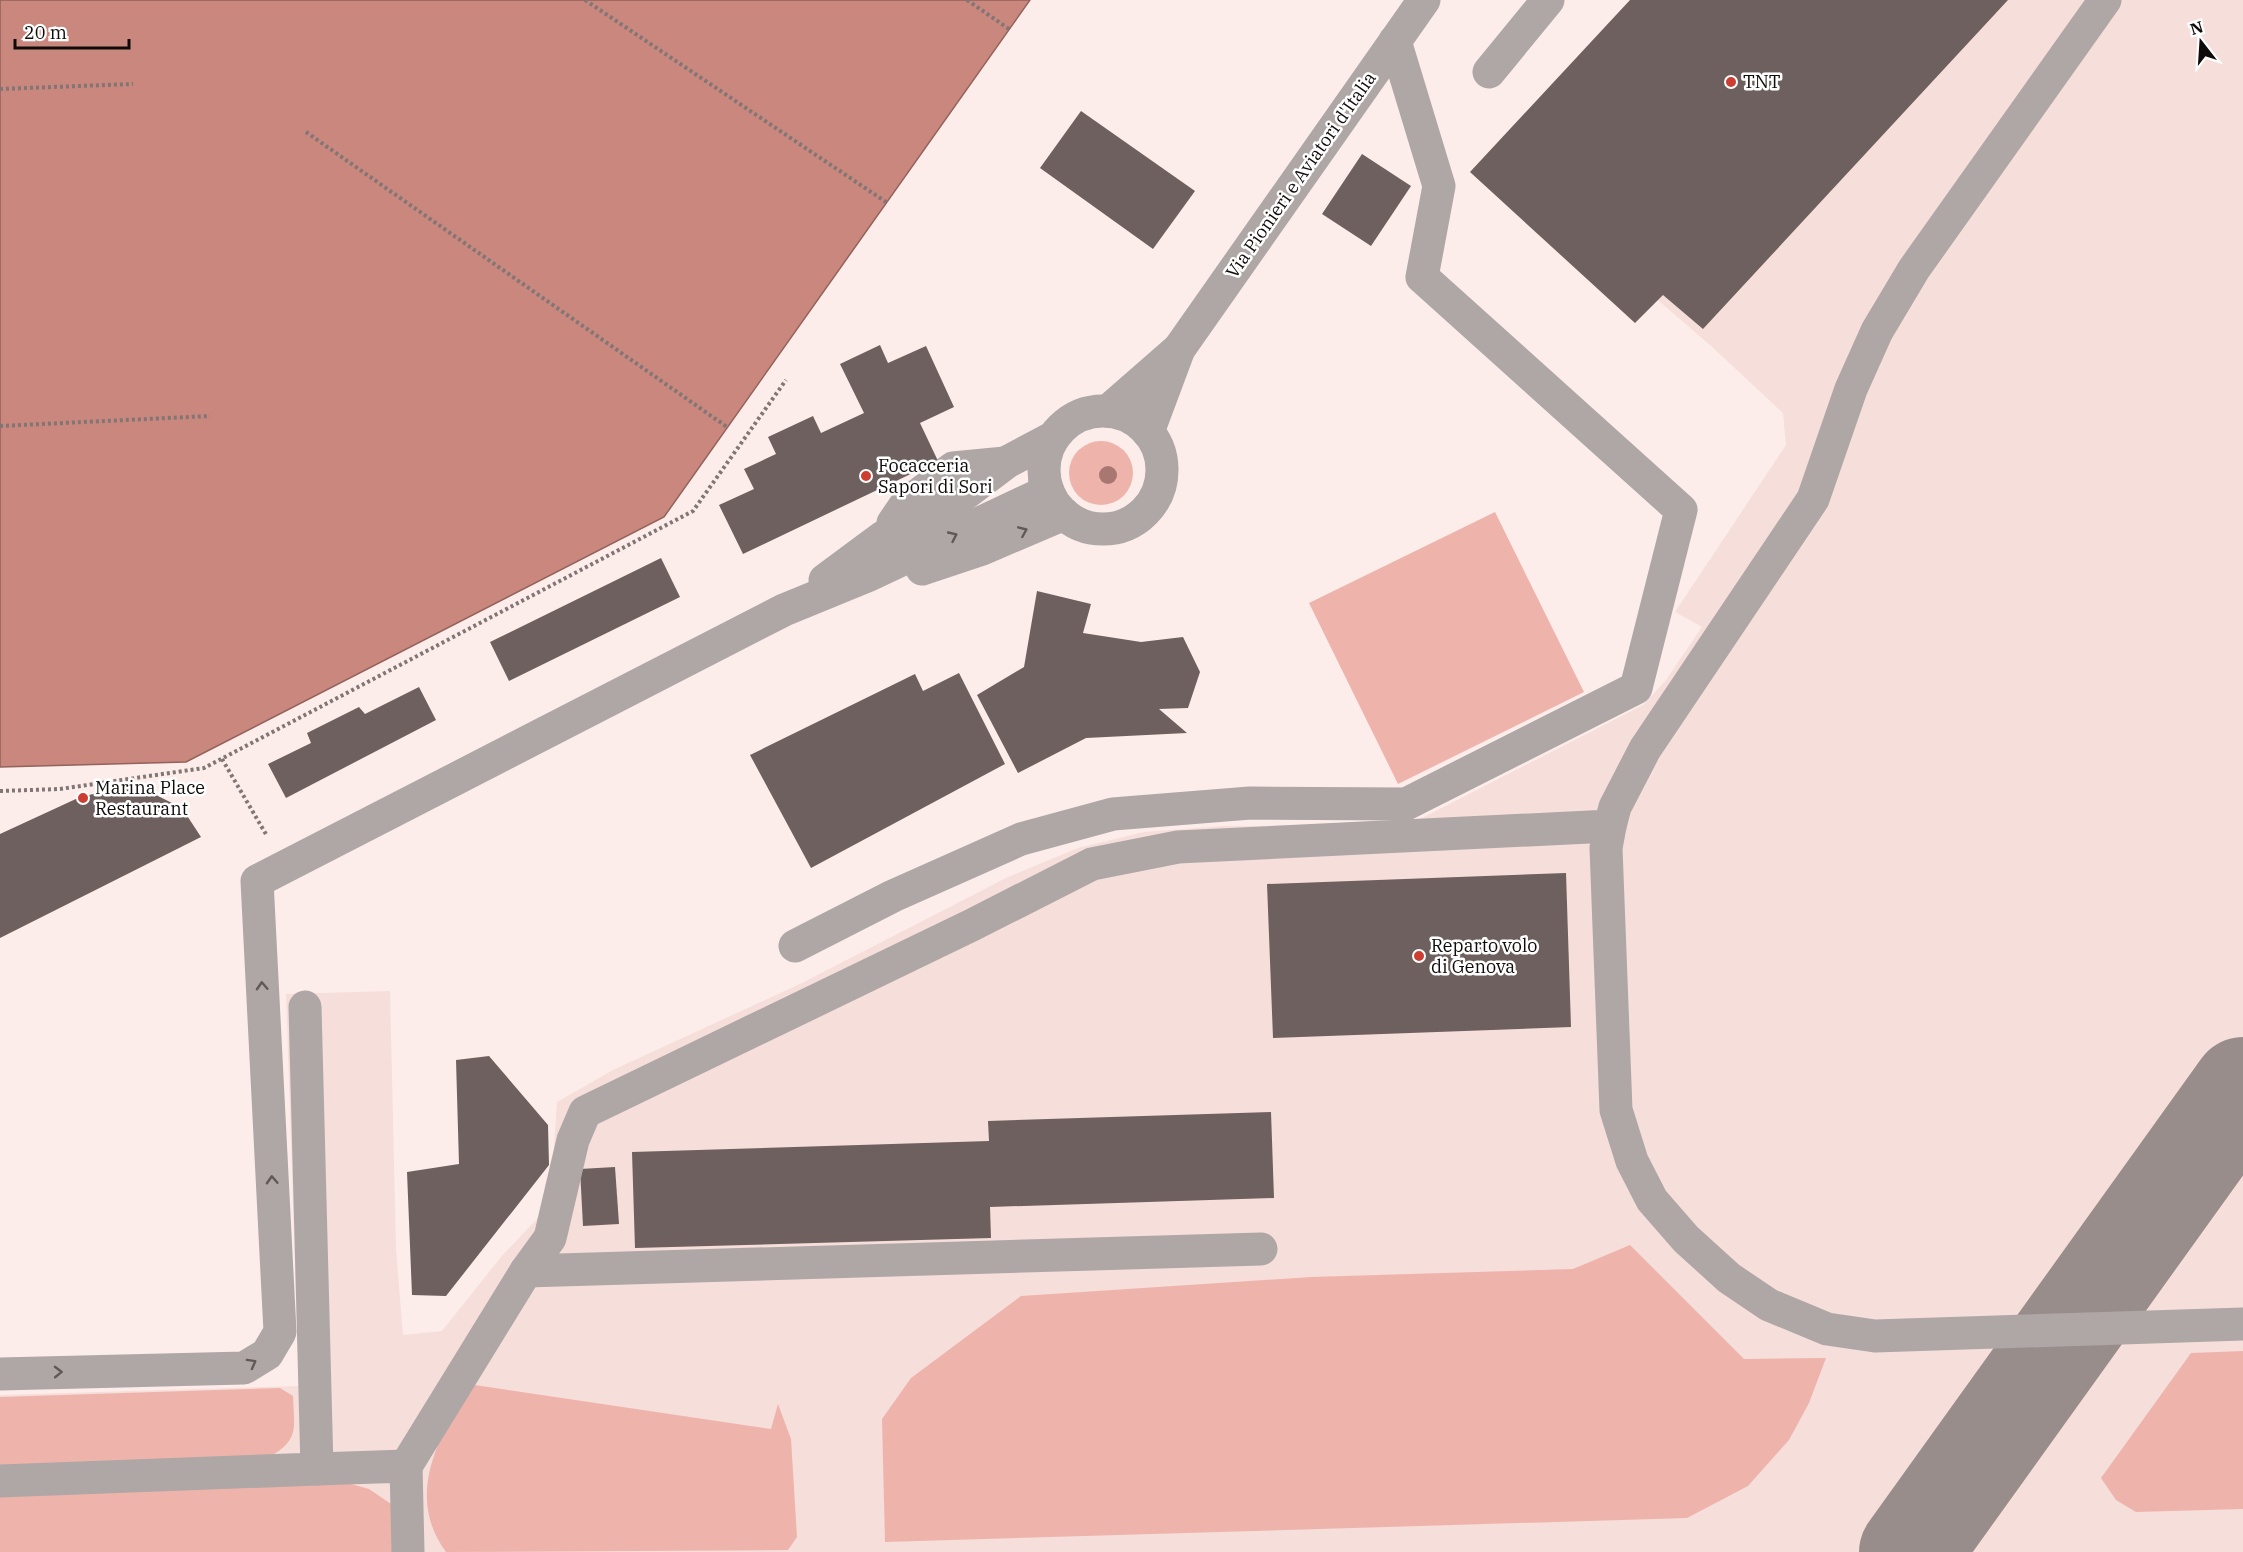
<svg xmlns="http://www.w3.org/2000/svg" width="2243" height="1552" font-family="'IBM Plex Serif',serif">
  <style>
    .built { fill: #f6deda }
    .green { fill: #eeb4ab }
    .water { fill: #c9877d; stroke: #92625b; stroke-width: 1.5 }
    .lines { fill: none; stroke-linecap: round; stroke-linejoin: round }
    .taxiway { stroke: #988d8b; stroke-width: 102 }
    .building { fill: #6d605e }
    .path { stroke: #807675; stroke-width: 4; stroke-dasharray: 3 3; stroke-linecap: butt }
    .minor { stroke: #aea7a6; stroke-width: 33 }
    .tree { fill: #a97772 }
    .oneway { stroke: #5f5958 }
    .poi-dot { fill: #cb3e31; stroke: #fff; stroke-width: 2 }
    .labels { text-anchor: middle; stroke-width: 5; stroke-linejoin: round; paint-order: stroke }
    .poi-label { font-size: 18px; fill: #100b0b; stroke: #fff; text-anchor: start }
    .street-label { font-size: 18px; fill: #100b0b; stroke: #fff }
  </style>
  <rect width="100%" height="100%" fill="#fcedea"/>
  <polygon class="built" points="1909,0 2243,0 2243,1552 0,1552 0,1395 299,1386 286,994 390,991 396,1249 403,1335 442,1331 501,1257 538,1218 552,1175 557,1102 613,1070 802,983 1008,877 1078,848 1144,832 1223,826 1398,825 1422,818 1643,705 1666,680 1702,627 1675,612 1786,445 1783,413 1710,345 1638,283"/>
  <g class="green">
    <circle cx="1101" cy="473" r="32"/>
    <polygon points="1495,512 1584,692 1398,784 1309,603"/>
    <polygon points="1630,1245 1744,1359 1826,1358 1809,1403 1789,1440 1748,1486 1687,1518 885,1542 882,1419 911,1378 1021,1296 1311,1277 1573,1269"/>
    <polygon points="2243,1351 2243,1509 2136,1512 2116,1500 2101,1478 2191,1353"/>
    <path d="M468,1384L771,1429L778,1404L791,1439L797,1537L788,1550L446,1552C404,1494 440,1439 468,1384Z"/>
    <path d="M280,1388L293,1396C294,1428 300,1440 269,1457L0,1468V1397Z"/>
    <polygon points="344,1482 369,1489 394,1506 392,1552 0,1552 0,1492"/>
  </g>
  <polygon class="water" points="0,0 1030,0 664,517 186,762 0,767"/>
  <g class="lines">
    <polyline class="taxiway" points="1910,1552 2243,1088"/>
  </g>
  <g class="building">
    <polygon points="1630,0 2008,0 1703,329 1663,295 1635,323 1470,172"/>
    <polygon points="1081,111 1195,191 1153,249 1040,168"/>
    <polygon points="1362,154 1411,186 1371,246 1322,214"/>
    <polygon points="880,345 888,363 926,346 954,407 920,423 938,461 743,554 719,505 754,489 744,469 776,454 768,437 813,416 821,433 864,413 840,364"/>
    <polygon points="661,558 680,597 509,681 490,642"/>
    <polygon points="1037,591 1091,604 1083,633 1141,642 1183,637 1200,672 1188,708 1159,709 1187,733 1086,738 1018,773 977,695 1024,667"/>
    <polygon points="959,673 1005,764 811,868 750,755 915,674 923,691"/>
    <polygon points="419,687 436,720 286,798 268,764 311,743 307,733 359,707 365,714"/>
    <polygon points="119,787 152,793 182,808 201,837 0,938 0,834 78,798"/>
    <polygon points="1566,873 1571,1027 1273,1038 1267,884"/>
    <polygon points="489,1056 548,1125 549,1165 446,1296 412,1295 407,1172 459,1164 456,1060"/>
    <polygon points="1271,1112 1274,1198 990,1207 991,1238 635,1248 632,1152 989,1141 988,1121"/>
    <polygon points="615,1167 619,1224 583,1226 580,1169"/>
  </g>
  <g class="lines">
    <g class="path">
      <polyline points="585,0 886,202"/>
      <polyline points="967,0 1009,29"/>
      <polyline points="0,89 133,84"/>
      <polyline points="306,132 727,427"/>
      <polyline points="0,426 210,416"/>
      <polyline points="222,759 267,836"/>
      <polyline points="0,791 60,789 204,768 693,511 786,380"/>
    </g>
    <g class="minor">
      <polyline points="1489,72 1548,0"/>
      <polyline points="1108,411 1179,349"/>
      <circle cx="1103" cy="470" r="59"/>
      <polyline points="1148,432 1179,349 1424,0"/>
      <polyline points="893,523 906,504 953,468 1005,463"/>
      <polyline points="922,569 982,549 1064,514"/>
      <polyline points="825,580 883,537 954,502 1007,462 1054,437"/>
      <polyline points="1610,826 1606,848 1616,1110 1632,1161 1652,1200 1686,1239 1729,1278 1769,1305 1827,1329 1875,1336 2243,1324"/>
      <polyline points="795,946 893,896 1021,839 1113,814 1250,803 1406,804 1636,688 1681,510 1422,277 1439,186 1395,41"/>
      <polyline points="526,1271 1261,1249"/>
      <polyline points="0,1374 244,1368 267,1354 280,1332 257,881 784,610 867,576 1048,491"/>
      <polyline points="406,1466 526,1271 550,1238 573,1140 585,1112 972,925 1092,864 1178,847 1610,826 1615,807 1645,749 1813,499 1851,389 1877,331 1914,269 2105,0"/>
      <polyline points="317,1469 406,1466 408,1552"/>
      <polyline points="0,1481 317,1469 305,1007"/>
    </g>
  </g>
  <circle class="tree" cx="1108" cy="475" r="9"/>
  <defs><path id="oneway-chevron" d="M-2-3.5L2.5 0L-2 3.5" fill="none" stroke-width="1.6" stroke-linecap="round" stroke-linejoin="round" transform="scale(1.5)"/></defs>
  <g class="oneway">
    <use href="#oneway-chevron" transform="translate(1023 531) rotate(-23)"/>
    <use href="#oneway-chevron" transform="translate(953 536) rotate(-25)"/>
    <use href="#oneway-chevron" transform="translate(262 986) rotate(-93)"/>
    <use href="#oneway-chevron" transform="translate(272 1180) rotate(-93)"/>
    <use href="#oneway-chevron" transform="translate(252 1363) rotate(-29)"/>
    <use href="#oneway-chevron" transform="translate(58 1372) rotate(-1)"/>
  </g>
  <g class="poi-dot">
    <circle cx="1731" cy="82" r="6"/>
    <circle cx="866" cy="476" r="6"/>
    <circle cx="83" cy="798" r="6"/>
    <circle cx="1419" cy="956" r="6"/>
  </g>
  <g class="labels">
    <g class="poi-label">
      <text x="1743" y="88">TNT</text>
      <text x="878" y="472">Focacceria<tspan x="878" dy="21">Sapori di Sori</tspan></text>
      <text x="95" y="794">Marina Place<tspan x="95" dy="21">Restaurant</tspan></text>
      <text x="1431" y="952">Reparto volo<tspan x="1431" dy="21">di Genova</tspan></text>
    </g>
    <g class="street-label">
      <text transform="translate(1301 175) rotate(-55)" y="6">Via Pionieri e Aviatori d'Italia</text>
    </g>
  </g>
  <g transform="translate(2201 42) rotate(343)" stroke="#ffffff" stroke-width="4.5" paint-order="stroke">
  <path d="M0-4.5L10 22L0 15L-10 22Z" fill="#100b0b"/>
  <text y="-9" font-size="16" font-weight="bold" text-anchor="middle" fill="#100b0b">N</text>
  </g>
  <path d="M15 39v9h114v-9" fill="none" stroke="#100b0b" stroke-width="3"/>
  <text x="24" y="39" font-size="18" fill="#100b0b" stroke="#ffffff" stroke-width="4.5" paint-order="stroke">20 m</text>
</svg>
